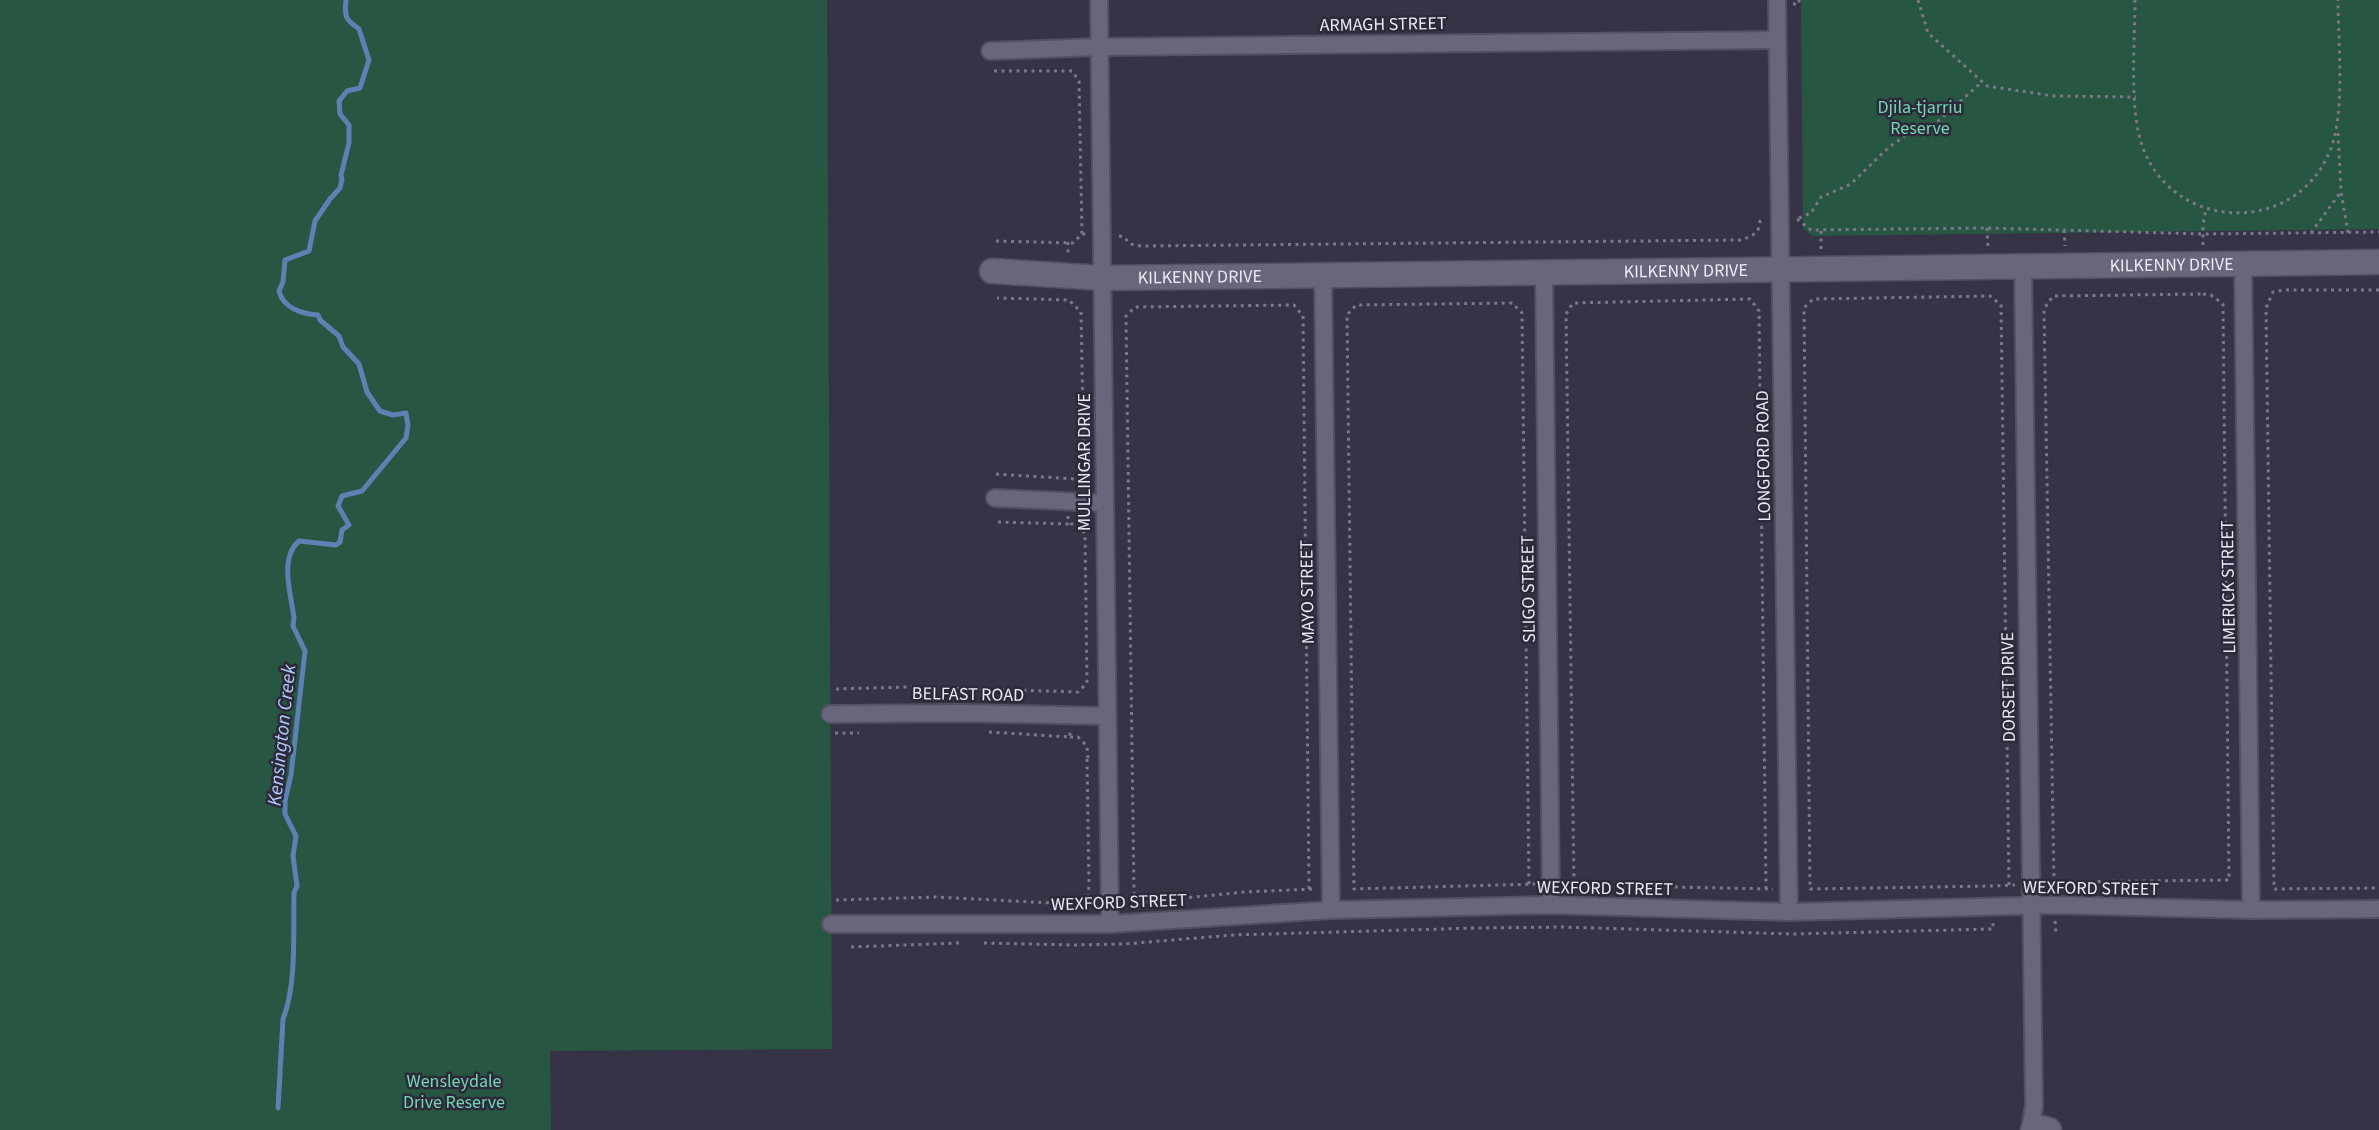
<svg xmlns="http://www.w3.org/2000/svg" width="2379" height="1130" font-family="'Source Sans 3',sans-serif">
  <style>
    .green { fill: #275643 }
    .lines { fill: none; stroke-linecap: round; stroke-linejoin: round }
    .stream { stroke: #5e81b3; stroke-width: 5 }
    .street-casing { stroke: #535060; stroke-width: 20 }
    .secondary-casing { stroke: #535060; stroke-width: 27 }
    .path { stroke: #7b7888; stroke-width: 3; stroke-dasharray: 3 4.5; stroke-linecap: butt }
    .street { stroke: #69657a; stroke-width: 16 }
    .secondary { stroke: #69657a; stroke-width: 24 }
    .labels { text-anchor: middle; stroke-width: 5; stroke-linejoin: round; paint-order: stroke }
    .street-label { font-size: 18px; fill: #eae8f4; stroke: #2d293b }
    .park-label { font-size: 18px; fill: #71d9af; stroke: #2d293b }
    .water-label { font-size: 20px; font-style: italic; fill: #accbf6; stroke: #2d293b }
  </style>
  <rect width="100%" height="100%" fill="#373346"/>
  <g class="green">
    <polygon points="0,0 827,0 832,1049 550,1051 551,1130 0,1130"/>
    <polygon points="1801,0 2379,0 2379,229 1812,236 1803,228"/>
  </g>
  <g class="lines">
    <path class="stream" d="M278,1108L283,1019C297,984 293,931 294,893L297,886L293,856L296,836L285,814V801L291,775L305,651L293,626L294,618C291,594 279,558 299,541L336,545L340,542L342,530L349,525L338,506L342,496L362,491L406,438L408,425L406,413L393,415L380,411L367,392L359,364L343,347L339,336L320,320L318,315C302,314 283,308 279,291L283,282L285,260L309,251L315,221L330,199L340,188L342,179L341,175L349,143V125L340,114L339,101L347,91L360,88L369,60L359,29C346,20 344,17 346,0"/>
    <defs>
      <g id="street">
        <polyline points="1099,0 1110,924"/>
        <polyline points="1777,0 1789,912"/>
        <polyline points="990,51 1099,47 1777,40"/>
        <polyline points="2243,263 2251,910"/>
        <polyline points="2023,267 2034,1106 2030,1130"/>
        <polyline points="1544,272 1551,905"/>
        <polyline points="1323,275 1331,910"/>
        <polyline points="995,498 1103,503"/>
        <polyline points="830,714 963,713 1106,716"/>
        <polyline points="831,924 1110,924 1331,910 1551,905 1789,912 2054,905 2251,910 2379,909"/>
      </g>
      <g id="secondary">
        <path id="s1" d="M992,271L1103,278L2379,262"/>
        <polyline points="2033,1130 2042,1128 2049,1130"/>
      </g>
    </defs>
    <use href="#street" class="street-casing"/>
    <use href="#secondary" class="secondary-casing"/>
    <g class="path">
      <polyline points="1918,0 1928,33 1987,86 2054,96 2136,97"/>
      <path d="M2135,0C2135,39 2129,110 2142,145C2171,231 2293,237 2329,153C2346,116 2338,43 2338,0"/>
      <polyline points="1793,4 1799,4 1799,0"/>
      <polyline points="994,71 1072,71 1079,81 1082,234"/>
      <polyline points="2338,133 2341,192 2348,233"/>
      <polyline points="1799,218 1811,213 1821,197 1851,184 1889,147 1905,136 1938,121 1982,82"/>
      <polyline points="1797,219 1811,230 1987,228 2203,234 2379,232"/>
      <polyline points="1987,228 1988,247"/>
      <polyline points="2064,230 2065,246"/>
      <polyline points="2311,233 2340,193"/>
      <path d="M1119,236L1124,237L1130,244L1141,246L1740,240C1751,237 1760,233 1760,221L1763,220"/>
      <polyline points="996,241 1073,243 1082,234 1086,234"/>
      <polyline points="1068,242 1068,256"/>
      <polyline points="2203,245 2203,225 2206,208"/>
      <polyline points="1821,249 1821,230"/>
      <polyline points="2379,290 2285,290 2273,292 2266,308 2274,889 2379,888"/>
      <polygon points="2203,294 2211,295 2223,304 2229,880 2054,882 2044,309 2053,296"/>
      <polyline points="996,474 1075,479 1084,472 1081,312 1069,300 997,298"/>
      <polyline points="998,522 1068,524 1068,516"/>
      <polyline points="836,689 907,687 1078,692 1087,683 1085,533 1075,524 1068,524"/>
      <polyline points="989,732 1070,737 1070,732"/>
      <polyline points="835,733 859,733"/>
      <polyline points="1070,737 1078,737 1087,746 1088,759"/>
      <polyline points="1087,759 1089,886"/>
      <polyline points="1529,884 1522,313 1512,303 1356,305 1347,315 1354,889 1535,884"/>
      <polyline points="2009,885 2001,305 1990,296 1813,299 1804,308 1810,889 1992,886 2015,885"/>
      <polyline points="1309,889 1303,316 1294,305 1135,307 1126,316 1134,893 1144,902 1245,892 1314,889"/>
      <polyline points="1766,889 1759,311 1750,299 1573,303 1566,314 1574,885 1773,889"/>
      <polyline points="836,900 936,897 1072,904"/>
      <polyline points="1073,909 1072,904 1080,903 1088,896 1089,886"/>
      <polyline points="2055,921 2056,935"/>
      <polyline points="984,943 1073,945"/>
      <polyline points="1074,945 1124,944 1233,935 1476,928 1563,927 1792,934 1993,929 1993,923"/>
      <polyline points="851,947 959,943"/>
    </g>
    <use href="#street" class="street"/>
    <use href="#secondary" class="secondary"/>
  </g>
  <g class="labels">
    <g class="street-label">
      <text transform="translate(1383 24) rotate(-1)" y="6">ARMAGH STREET</text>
      <text dy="6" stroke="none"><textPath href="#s1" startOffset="1180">KILKENNY DRIVE</textPath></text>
      <text dy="6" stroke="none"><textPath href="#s1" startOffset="694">KILKENNY DRIVE</textPath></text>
      <text dy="6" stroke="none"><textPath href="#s1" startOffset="208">KILKENNY DRIVE</textPath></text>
      <text transform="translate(1763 456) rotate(-91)" y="6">LONGFORD ROAD</text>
      <text transform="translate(1084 462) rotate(-90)" y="6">MULLINGAR DRIVE</text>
      <text transform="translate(2228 587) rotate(-91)" y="6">LIMERICK STREET</text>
      <text transform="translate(1528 589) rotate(-91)" y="6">SLIGO STREET</text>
      <text transform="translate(1307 592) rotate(-91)" y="6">MAYO STREET</text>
      <text transform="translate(2008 687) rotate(-91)" y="6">DORSET DRIVE</text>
      <text transform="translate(968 694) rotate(1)" y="6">BELFAST ROAD</text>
      <text transform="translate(1605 888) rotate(1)" y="6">WEXFORD STREET</text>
      <text transform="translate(2091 888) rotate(1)" y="6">WEXFORD STREET</text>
      <text transform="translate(1119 902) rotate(-2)" y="6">WEXFORD STREET</text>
    </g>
    <g class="park-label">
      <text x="1920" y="113">Djila-tjarriu<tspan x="1920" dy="21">Reserve</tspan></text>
      <text x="454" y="1087">Wensleydale<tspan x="454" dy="21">Drive Reserve</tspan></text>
    </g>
    <g class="water-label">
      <text transform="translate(281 735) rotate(-84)" y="7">Kensington Creek</text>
    </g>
  </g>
</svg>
